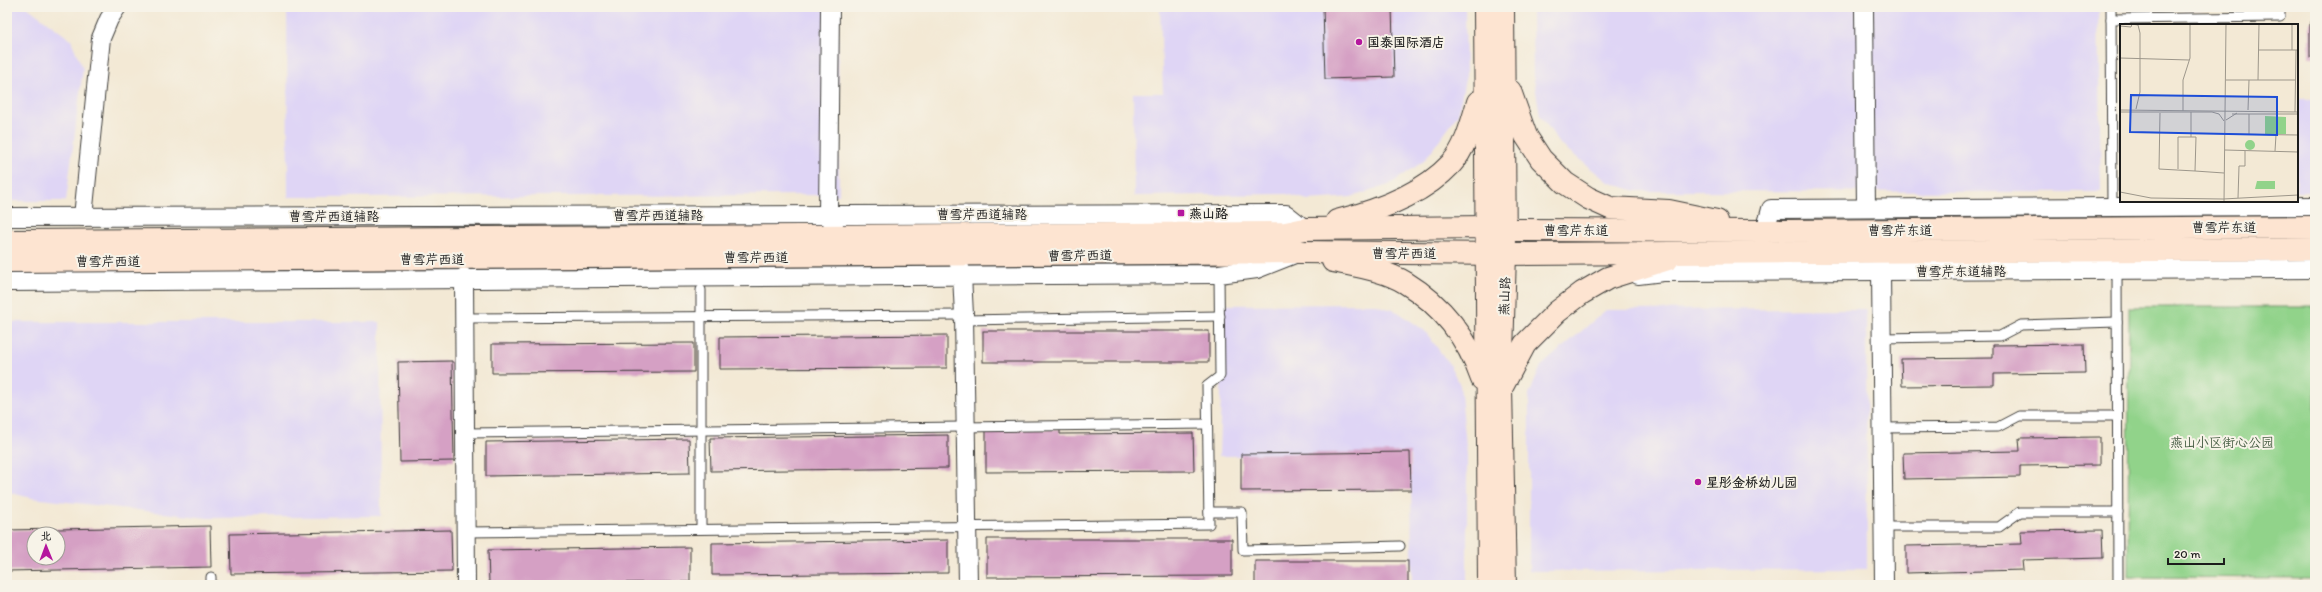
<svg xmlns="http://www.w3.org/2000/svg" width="2322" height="592" font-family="Itim,'LXGW WenKai TC',sans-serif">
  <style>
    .built { fill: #dfd5f5 }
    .green { fill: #91d38a; stroke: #567853 }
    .building { fill: #d5a0c4; fill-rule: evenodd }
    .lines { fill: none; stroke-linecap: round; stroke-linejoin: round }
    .lane-casing { stroke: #3c3b38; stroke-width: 11 }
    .street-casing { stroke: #3c3b38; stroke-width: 20 }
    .secondary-casing { stroke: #3c3b38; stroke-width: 24 }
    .lane { stroke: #fff; stroke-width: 9 }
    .street { stroke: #fff; stroke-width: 18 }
    .secondary { stroke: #fde4d1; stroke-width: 22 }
    .poi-dot { fill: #b5179e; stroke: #f7f3e8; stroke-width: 1.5 }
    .labels { text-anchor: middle; stroke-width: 4; stroke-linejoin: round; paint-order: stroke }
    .poi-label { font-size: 13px; font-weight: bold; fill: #1c1c1c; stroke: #f7f3e8; text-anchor: start }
    .street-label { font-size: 13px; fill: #1c1c1c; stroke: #f7f3e8 }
    .park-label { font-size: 13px; fill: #455c42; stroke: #f7f3e8 }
    .inset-road { fill: none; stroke: #9d978b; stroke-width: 1 }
    .view { fill: #1d4ed8; fill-opacity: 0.15; stroke: #1d4ed8; stroke-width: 2 }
    .inset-edge { fill: none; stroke: #1c1c1c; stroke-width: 2 }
  </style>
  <rect width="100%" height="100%" fill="#f7f3e8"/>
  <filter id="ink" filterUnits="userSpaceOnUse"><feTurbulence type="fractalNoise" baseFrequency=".025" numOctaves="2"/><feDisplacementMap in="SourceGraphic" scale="8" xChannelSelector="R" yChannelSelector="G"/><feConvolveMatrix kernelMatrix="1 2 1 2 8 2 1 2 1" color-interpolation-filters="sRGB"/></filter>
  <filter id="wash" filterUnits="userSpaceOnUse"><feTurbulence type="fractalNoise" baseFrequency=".012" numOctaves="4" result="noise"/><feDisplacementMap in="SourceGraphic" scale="16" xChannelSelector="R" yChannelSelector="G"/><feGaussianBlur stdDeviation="0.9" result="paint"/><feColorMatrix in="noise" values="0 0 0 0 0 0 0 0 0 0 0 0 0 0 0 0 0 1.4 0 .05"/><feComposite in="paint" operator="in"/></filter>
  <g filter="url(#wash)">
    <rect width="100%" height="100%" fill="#f3e9d5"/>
    <g class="built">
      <polygon points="7,7 27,7 71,40 83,69 66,201 7,201"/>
      <polygon points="287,7 838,7 839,195 288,197"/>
      <polygon points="1160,7 1465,7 1466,75 1458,114 1424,161 1389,185 1351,197 1308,200 1287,194 1134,196 1133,93 1163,93"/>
      <polygon points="1576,7 2098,7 2101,192 1636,191 1608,182 1560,144 1540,115 1533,73 1532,8"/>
      <polygon points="2119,7 2257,7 2254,9 2119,10"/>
      <rect x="2297" y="99" width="18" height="92"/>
      <polygon points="1374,304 1398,312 1425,331 1449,364 1460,385 1467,455 1467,585 1412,585 1411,455 1219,456 1224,305"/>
      <polygon points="1866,309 1867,569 1529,571 1529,395 1541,366 1606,310"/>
      <polygon points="7,322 380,322 381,516 208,518 32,498 7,492"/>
    </g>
    <polygon class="green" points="2129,307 2315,307 2315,578 2128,577"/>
    <g id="blocks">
      <g class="building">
        <polygon points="1323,7 1392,7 1394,77 1325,79"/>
        <rect x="2310" y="22" width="5" height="35"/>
        <rect x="983" y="331" width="226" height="31"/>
        <polygon points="947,335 947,368 720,369 720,337"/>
        <polygon points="694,343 694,372 492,373 492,344"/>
        <polygon points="2084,344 2085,373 1994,374 1994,385 1902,386 1901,359 1993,358 1993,345"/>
        <polygon points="452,361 454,461 400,462 398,362"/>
        <polygon points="986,429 1060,429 1060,434 1193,433 1194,471 986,472"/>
        <polygon points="948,435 948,468 711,471 710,438"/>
        <polygon points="2100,437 2100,465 2020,466 2020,477 1904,479 1903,453 2020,451 2019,438"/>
        <polygon points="689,439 690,473 486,476 486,442"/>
        <polygon points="1410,452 1411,490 1241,491 1241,454"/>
        <path d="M210,526L211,567L7,571V530ZM34,534H58V558H34Z"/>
        <polygon points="451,530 452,571 231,574 230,534"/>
        <polygon points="2102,530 2103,558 2022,560 2023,570 1906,573 1906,546 2022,544 2021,531"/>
        <polygon points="987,539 1232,539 1232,576 987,577"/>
        <polygon points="948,540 948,573 712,575 712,543"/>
        <polygon points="690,547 690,582 489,584 488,550"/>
        <rect x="1255" y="561" width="153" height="24"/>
      </g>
    </g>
  </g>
  <g filter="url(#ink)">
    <use href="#blocks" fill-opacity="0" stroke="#3c3b38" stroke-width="1"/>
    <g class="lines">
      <defs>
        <g id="lane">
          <polyline points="2111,7 2112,207"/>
          <polyline points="2111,19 2280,17 2280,7"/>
          <polyline points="2117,270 2118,585"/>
          <polyline points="464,318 964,315"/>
          <polyline points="964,320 1220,316"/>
          <polyline points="1882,338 2000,336 2021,325 2117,322"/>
          <polyline points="1882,428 1998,427 2019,416 2117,416"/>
          <polyline points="465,433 1206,424"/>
          <polyline points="1209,512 1242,512 1243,550 1400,546"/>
          <polyline points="1883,527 1999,527 2020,512 2118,512"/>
          <polyline points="701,529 701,290"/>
          <polyline points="466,532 1209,524 1207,386 1220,376 1219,274"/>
          <polyline points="211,577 211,585"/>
        </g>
        <g id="street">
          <polyline points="830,7 828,214 834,225"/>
          <polyline points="1864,7 1866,208"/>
          <polyline points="7,217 1286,214 1305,229"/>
          <polyline points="83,217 101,38 109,19 117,7"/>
          <polyline points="1765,231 1771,209 2315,206"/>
          <polyline points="959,264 962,275 964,315 968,585"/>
          <polyline points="1881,271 1884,585"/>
          <polyline points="1638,275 1663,272 2315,269"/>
          <polyline points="464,277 466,585"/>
          <polyline points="7,282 1219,274 1257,269 1295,254"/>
        </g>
        <g id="secondary">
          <polyline points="1485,7 1489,585"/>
          <polyline points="1503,7 1505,254 1501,387 1505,585"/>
          <polyline points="1510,91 1526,136 1541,159 1565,183 1588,198 1610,208 1669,211 1717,221"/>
          <path d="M1337,221C1377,211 1423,194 1451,164C1466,148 1472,122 1478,102"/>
          <polyline points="7,241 1286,233 1305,229 1486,227 1505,230 1765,231 2315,227"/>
          <polyline points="7,261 1299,252 1505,254 2315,249"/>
          <path d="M1333,261C1356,266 1385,270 1406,283C1442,305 1468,339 1482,379"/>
          <polyline points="1503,385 1525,344 1557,312 1582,293 1608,278 1668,259"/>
        </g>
      </defs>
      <use href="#lane" class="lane-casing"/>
      <use href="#street" class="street-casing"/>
      <use href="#secondary" class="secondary-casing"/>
      <use href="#lane" class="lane"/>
      <use href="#street" class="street"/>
      <use href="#secondary" class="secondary"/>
    </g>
  </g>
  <g class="poi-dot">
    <circle cx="1359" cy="42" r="4"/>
    <rect x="1177" y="209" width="8" height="8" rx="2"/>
    <circle cx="1698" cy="482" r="4"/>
  </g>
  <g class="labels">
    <g class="poi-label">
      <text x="1367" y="47">国泰国际酒店</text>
      <text x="1189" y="218">燕山路</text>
      <text x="1706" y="487">星彤金桥幼儿园</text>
    </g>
    <g class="street-label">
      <text x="982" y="219">曹雪芹西道辅路</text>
      <text x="658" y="220">曹雪芹西道辅路</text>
      <text x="334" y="221">曹雪芹西道辅路</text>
      <text x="2224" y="232">曹雪芹东道</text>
      <text x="1576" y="235">曹雪芹东道</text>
      <text x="1900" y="235">曹雪芹东道</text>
      <text x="1404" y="258">曹雪芹西道</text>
      <text transform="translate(1080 255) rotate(-1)" y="5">曹雪芹西道</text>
      <text x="756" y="262">曹雪芹西道</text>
      <text x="432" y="264">曹雪芹西道</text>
      <text x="108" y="266">曹雪芹西道</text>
      <text x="1961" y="276">曹雪芹东道辅路</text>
      <text transform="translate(1504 296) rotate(-88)" y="5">燕山路</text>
    </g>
    <g class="park-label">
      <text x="2222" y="447">燕山小区街心公园</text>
    </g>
  </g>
  <g transform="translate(2120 24)">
    <rect width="178" height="178" fill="#f3e9d5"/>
    <path d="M145,92L166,93V110H145ZM125 121a5 5 0 1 1 10 0a5 5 0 1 1-10 0ZM137,157H155V165H135Z" fill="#91d38a"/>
    <path class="inset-road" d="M12,0L18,1L20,9V68L16,85M0,2L11,3L12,0M138,26H178M172,26V0M0,34L69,36M106,56H176M138,56L139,0M0,86L178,88M128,86L129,56M63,87V56L70,34V0M0,88H92M71,88V113M92,88L99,90L104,97M175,88L176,26M40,89L39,145L75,147M112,90H178M106,96L117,89M105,110L178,111M129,110V90M105,126L178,128M155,127L156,111M58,145V113H76L75,147L104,149M0,168L31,174L103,175L178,171M118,174L119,142H125V127M104,178L106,0"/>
    <path class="view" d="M11,71L157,73V111L10,108Z"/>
    <rect width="178" height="178" class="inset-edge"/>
  </g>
  <rect width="2322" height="592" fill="none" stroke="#f7f3e8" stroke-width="24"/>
  <g transform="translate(46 546) rotate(359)"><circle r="19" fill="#f7f3e8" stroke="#9f9d96"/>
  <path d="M0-3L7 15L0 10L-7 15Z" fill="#b5179e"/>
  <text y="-6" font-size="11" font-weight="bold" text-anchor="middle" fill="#1c1c1c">北</text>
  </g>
  <path d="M2168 558v6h56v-6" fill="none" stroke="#1c1c1c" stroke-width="2"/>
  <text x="2174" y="558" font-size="12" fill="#1c1c1c" stroke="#f7f3e8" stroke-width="3" paint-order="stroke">20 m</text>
</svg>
